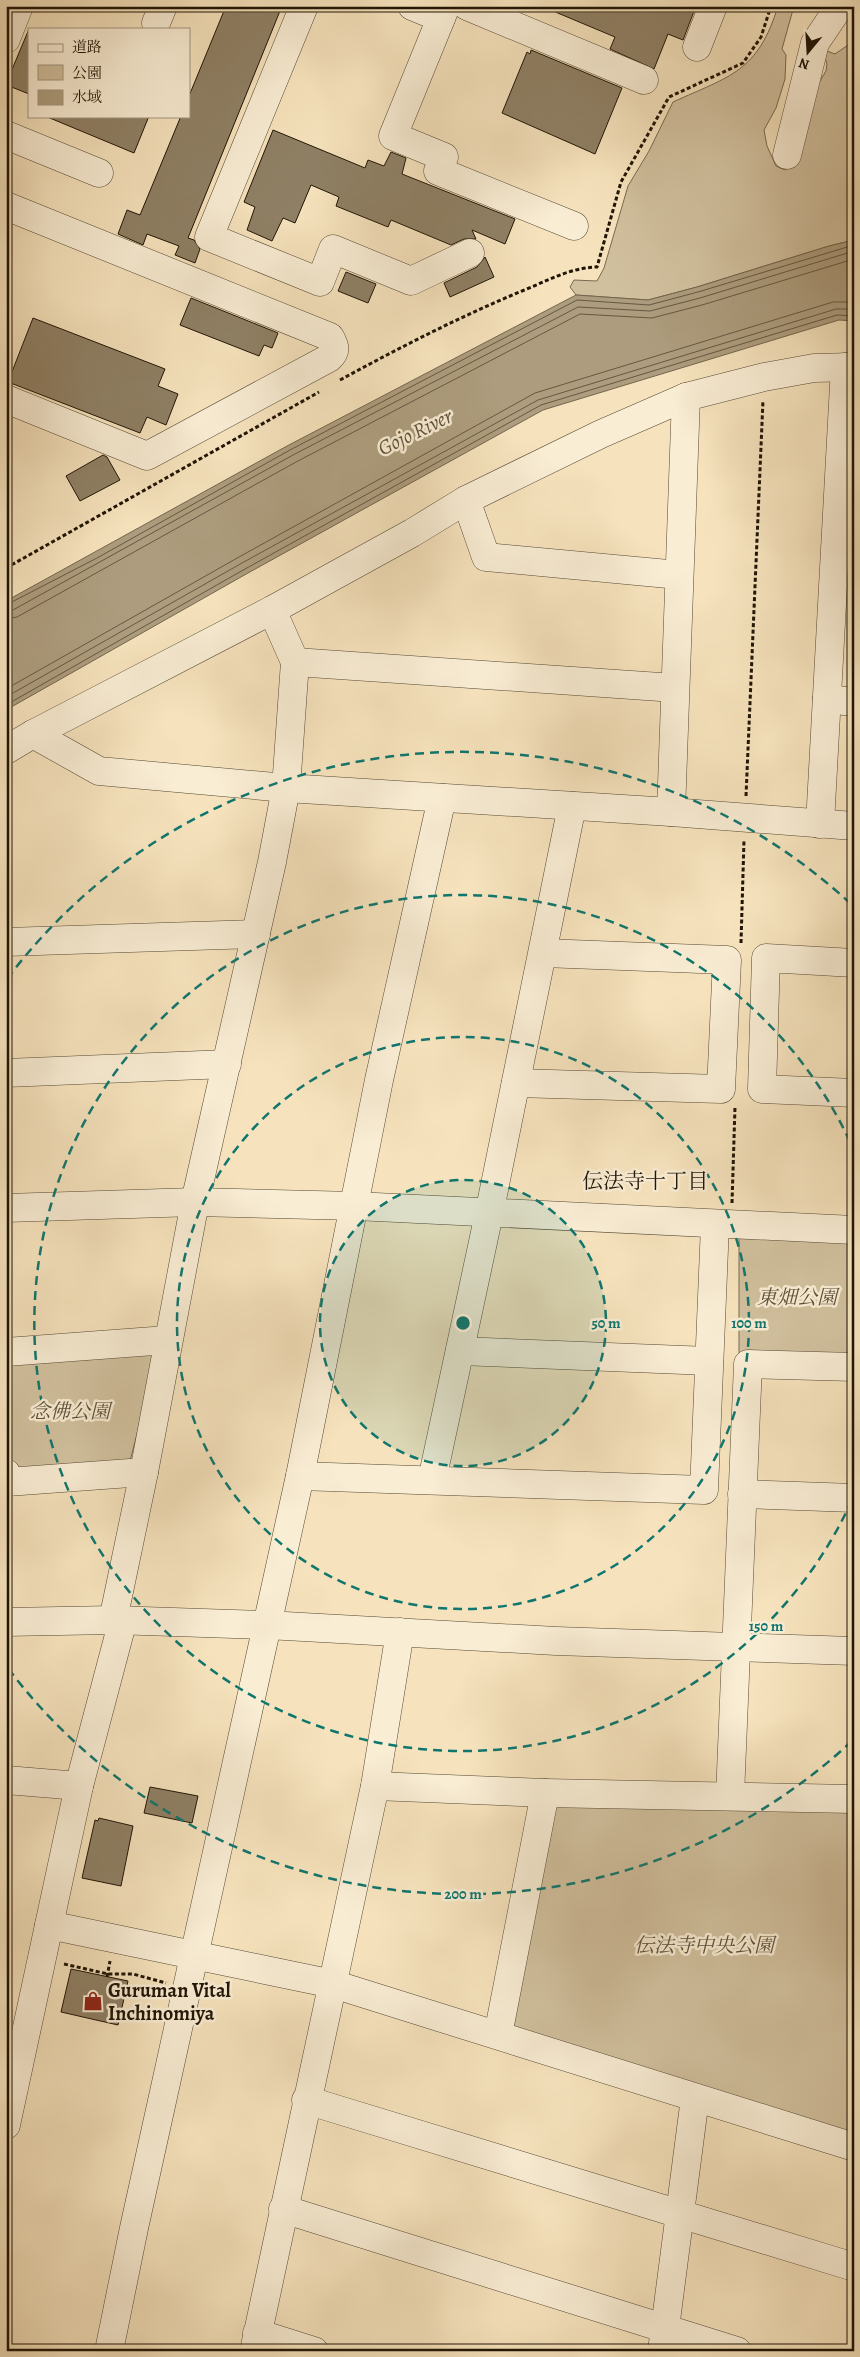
<svg xmlns="http://www.w3.org/2000/svg" width="860" height="2357" font-family="Alegreya,'Noto Serif JP',serif">
  <style>
    .green { fill: #d1c09e; stroke: #786a52 }
    .water { fill: #ad9d7e; stroke: #74664e }
    .lines { fill: none; stroke-linecap: round; stroke-linejoin: round }
    .shore { stroke: #665842; stroke-width: 1 }
    .building { fill: #8f8065; stroke: #1f1405 }
    .minor-casing { stroke: #554833; stroke-width: 29 }
    .path { stroke: #1f1405; stroke-width: 3; stroke-dasharray: 4 2.5; stroke-linecap: butt }
    .minor { stroke: #f9edd4; stroke-width: 28 }
    .ring { fill: none; stroke: #0f766e; stroke-width: 2.5; stroke-dasharray: 9 6 }
    .labels { text-anchor: middle; stroke-width: 5; stroke-linejoin: round; paint-order: stroke }
    .park-label { font-size: 20px; font-style: italic; fill: #5d503b; stroke: #f9edd4 }
    .poi-label { font-size: 20px; font-weight: bold; fill: #1f1405; stroke: #f9edd4; text-anchor: start }
    .water-label { font-size: 21px; font-style: italic; fill: #5f523b; stroke: #f9edd4 }
    .neighbourhood-label { font-size: 21px; fill: #1f1405; stroke: #f9edd4 }
    .centre { fill: #0f766e; stroke: #f9edd4; stroke-width: 2.5 }
    .ring-label { font-size: 15px; text-anchor: middle; font-weight: bold; fill: #0f766e; stroke: #f9edd4; stroke-width: 5; stroke-linejoin: round; paint-order: stroke }
  </style>
  <rect width="100%" height="100%" fill="#f6e3bd"/>
  <filter id="stains"><feTurbulence type="fractalNoise" baseFrequency=".004" numOctaves="4"/><feColorMatrix values="0 0 0 0 .2 0 0 0 0 .09 0 0 0 0 .02 0 0 0 .5 -.17"/></filter>
  <radialGradient id="worn" r=".72"><stop offset=".6" stop-color="#630" stop-opacity="0"/><stop offset="1" stop-color="#630" stop-opacity=".3"/></radialGradient>
  <g class="green">
    <path d="M778,6H794L782,49L786,55L785,79L776,108L764,130L767,146L776,166L785,170L792,164L815,89L826,71L827,64L824,55L827,51L835,54L854,41V240L829,246L697,287L648,300L576,295L570,287L574,280L597,281L604,268L628,186L649,151L673,102C730,76 758,72 778,6Z"/>
    <polygon points="739,1236 854,1240 854,1359 739,1353"/>
    <polygon points="159,1349 129,1465 11,1472 6,1423 6,1357"/>
    <polygon points="545,1793 854,1799 854,2148 498,2035"/>
  </g>
  <polygon class="water" points="854,240 854,321 839,320 543,410 248,573 6,710 6,601 287,446 576,295 648,300 697,287 829,246"/>
  <g class="lines">
    <g class="shore">
      <polyline points="6,605 97,558 290,450 577,300 649,305 698,292 854,245"/>
      <polyline points="6,612 13,610 293,455 578,307 650,311 700,298 854,251"/>
      <polyline points="6,619 17,617 296,462 580,314 652,318 702,305 854,259"/>
      <polyline points="6,689 239,557 535,393 833,302 854,302"/>
      <polyline points="6,697 242,563 538,400 836,309 854,309"/>
      <polyline points="6,705 245,569 541,405 837,315 854,316"/>
    </g>
  </g>
  <g class="building">
    <polygon points="226,6 282,6 188,238 194,240 200,249 195,263 175,255 179,246 147,234 143,245 118,234 127,210 140,215 181,116 189,116 189,96"/>
    <polygon points="541,6 696,6 683,40 668,34 654,69 610,49 615,37"/>
    <polygon points="29,29 29,94 9,86 11,80 8,79"/>
    <polygon points="531,50 622,88 595,154 502,113 527,52 530,54"/>
    <polygon points="45,116 149,116 134,153"/>
    <polygon points="273,130 365,168 368,160 384,166 391,152 406,158 402,174 515,219 505,244 472,230 476,239 464,239 451,245 391,220 388,227 336,206 339,197 311,185 295,223 283,218 272,241 247,230 255,207 244,202"/>
    <polygon points="485,257 494,277 450,297 444,283 477,267"/>
    <polygon points="346,272 376,284 368,303 338,291"/>
    <polygon points="191,298 278,333 272,348 264,345 259,356 180,325"/>
    <polygon points="33,318 165,369 158,386 178,394 166,425 147,417 140,433 8,382"/>
    <polygon points="103,455 107,457 120,480 80,501 66,476"/>
    <polygon points="150,1787 198,1796 192,1823 144,1813"/>
    <polygon points="99,1818 133,1826 121,1886 82,1878 95,1820 98,1821"/>
    <polygon points="71,1969 128,1981 118,2025 61,2012"/>
  </g>
  <g class="lines">
    <defs>
      <g id="minor">
        <polyline points="304,6 209,237 320,282 333,249 411,281 470,253"/>
        <polyline points="412,6 441,18"/>
        <polyline points="446,6 393,136 444,157 438,171 574,226"/>
        <polyline points="467,6 644,80"/>
        <polyline points="156,23 163,6"/>
        <polyline points="6,39 19,6"/>
        <polyline points="697,47 713,6"/>
        <polyline points="6,135 99,173"/>
        <polyline points="787,155 815,43 840,6"/>
        <path d="M6,206L330,337C335,346 337,351 329,358L147,456L6,399"/>
        <polyline points="466,500 486,557 679,575"/>
        <polyline points="295,662 675,688"/>
        <polyline points="827,699 854,702"/>
        <polyline points="33,734 99,771 286,788 671,812 854,826"/>
        <polyline points="6,750 33,734 272,610 412,533 466,500 601,434 686,397 764,377 814,368 854,367"/>
        <polyline points="671,812 686,397"/>
        <polyline points="820,824 845,367"/>
        <polyline points="6,942 256,934"/>
        <polyline points="854,963 766,958 762,1089 854,1093"/>
        <polyline points="6,1073 227,1064"/>
        <polyline points="516,1083 721,1089 727,960 543,953"/>
        <polyline points="6,1208 195,1202 355,1206 854,1230"/>
        <polyline points="460,1351 709,1361"/>
        <polyline points="6,1352 167,1340"/>
        <polyline points="6,1473 7,1482 144,1472 195,1202 272,862 286,788 295,662 272,610"/>
        <polyline points="300,1476 704,1490 715,1225"/>
        <polyline points="432,1480 489,1214 572,806"/>
        <polyline points="742,1494 854,1498"/>
        <polyline points="113,1620 144,1472"/>
        <polyline points="6,1622 113,1620 267,1625 556,1641 854,1651"/>
        <polyline points="6,1780 79,1786"/>
        <polyline points="375,1786 545,1793 854,1799"/>
        <polyline points="730,1796 748,1364 854,1367"/>
        <polyline points="49,1925 333,1984 854,2147"/>
        <polyline points="498,2035 545,1793"/>
        <polyline points="306,2100 854,2267"/>
        <polyline points="6,2125 79,1786 123,1620"/>
        <polyline points="283,2209 737,2351"/>
        <polyline points="257,2333 314,2351"/>
        <polyline points="109,2351 134,2228 300,1476 379,1080 442,798"/>
        <polyline points="254,2351 375,1786 400,1632"/>
        <polyline points="662,2351 695,2098"/>
      </g>
    </defs>
    <use href="#minor" class="minor-casing"/>
    <g class="path">
      <path d="M340,380C399,348 459,317 522,291C547,281 569,268 597,267L621,182L669,97L743,63L761,37L771,6"/>
      <polyline points="6,568 319,392"/>
      <polyline points="746,796 763,400"/>
      <polyline points="741,943 744,840"/>
      <polyline points="732,1203 735,1107"/>
      <polyline points="64,1964 108,1974 133,1974 166,1983"/>
      <polyline points="107,1977 110,1961"/>
    </g>
    <use href="#minor" class="minor"/>
  </g>
  <circle cx="463" cy="1323" r="143" fill="#0f766e" fill-opacity=".12"/>
  <g class="ring">
    <circle cx="463" cy="1323" r="143"/>
    <circle cx="463" cy="1323" r="286"/>
    <path d="M852 1500A428 428 0 1 1 852 1146"/>
    <path d="M852 1741A571 571 0 0 1 7 1667M7 979A571 571 0 0 1 852 905"/>
  </g>
  <defs>
    <symbol id="shop-bare" viewBox="-9 -9 18 18"><path d="M-5-2.5h2.3a2.7 3.5 0 0 1 5.4 0H5L5.5 6h-11ZM-1.5-2.5h3a1.5 2.3 0 0 0-3 0Z" fill="#8f2418" stroke="#f9edd4" stroke-width="2.5" paint-order="stroke"/></symbol>
  </defs>
  <g fill-rule="evenodd">
    <use href="#shop-bare" x="79" y="1987" width="28" height="28"/>
  </g>
  <g class="labels">
    <g class="park-label">
      <text x="797" y="1304">東畑公園</text>
      <text x="70" y="1418">念佛公園</text>
      <text x="704" y="1952">伝法寺中央公園</text>
    </g>
    <g class="poi-label">
      <text x="108" y="1997">Guruman Vital<tspan x="108" dy="23">Inchinomiya</tspan></text>
    </g>
    <g class="water-label">
      <text transform="translate(415 432) rotate(-26)" y="7">Gojo River</text>
    </g>
    <g class="neighbourhood-label">
      <text x="645" y="1188">伝法寺十丁目</text>
    </g>
  </g>
  <circle cx="463" cy="1323" r="8" class="centre"/>
  <g class="ring-label">
    <text x="606" y="1328">50 m</text>
    <text x="749" y="1328">100 m</text>
    <text x="766" y="1631">150 m</text>
    <text x="463" y="1899">200 m</text>
  </g>
  <rect width="860" height="2357" fill="none" stroke="#f6e3bd" stroke-width="25"/>
  <rect x="8" y="8" width="845" height="2342" fill="none" stroke="#1f1405" stroke-width="2.5"/>
  <rect x="12" y="12" width="835" height="2332" fill="none" stroke="#1f1405"/>
  <rect x="28" y="28" width="162" height="90" fill="#f9edd4" stroke="#a29681"/>
  <rect x="38" y="44" width="25" height="8" fill="#f9edd4" stroke="#a29681"/>
  <text x="72" y="52" font-size="15" fill="#1f1405">道路</text>
  <rect x="38" y="65" width="25" height="15" fill="#d1c09e" stroke="#a29681"/>
  <text x="72" y="78" font-size="15" fill="#1f1405">公園</text>
  <rect x="38" y="90" width="25" height="15" fill="#ad9d7e" stroke="#a29681"/>
  <text x="72" y="102" font-size="15" fill="#1f1405">水域</text>
  <g transform="translate(808 52) rotate(198)" stroke="#f9edd4" stroke-width="4" paint-order="stroke">
  <path d="M0-4L9 19L0 12L-9 19Z" fill="#1f1405"/>
  <text y="-8" font-size="14" font-weight="bold" text-anchor="middle" fill="#1f1405">N</text>
  </g>
  <rect width="100%" height="100%" filter="url(#stains)"/>
  <rect width="100%" height="100%" fill="url(#worn)"/>
</svg>
